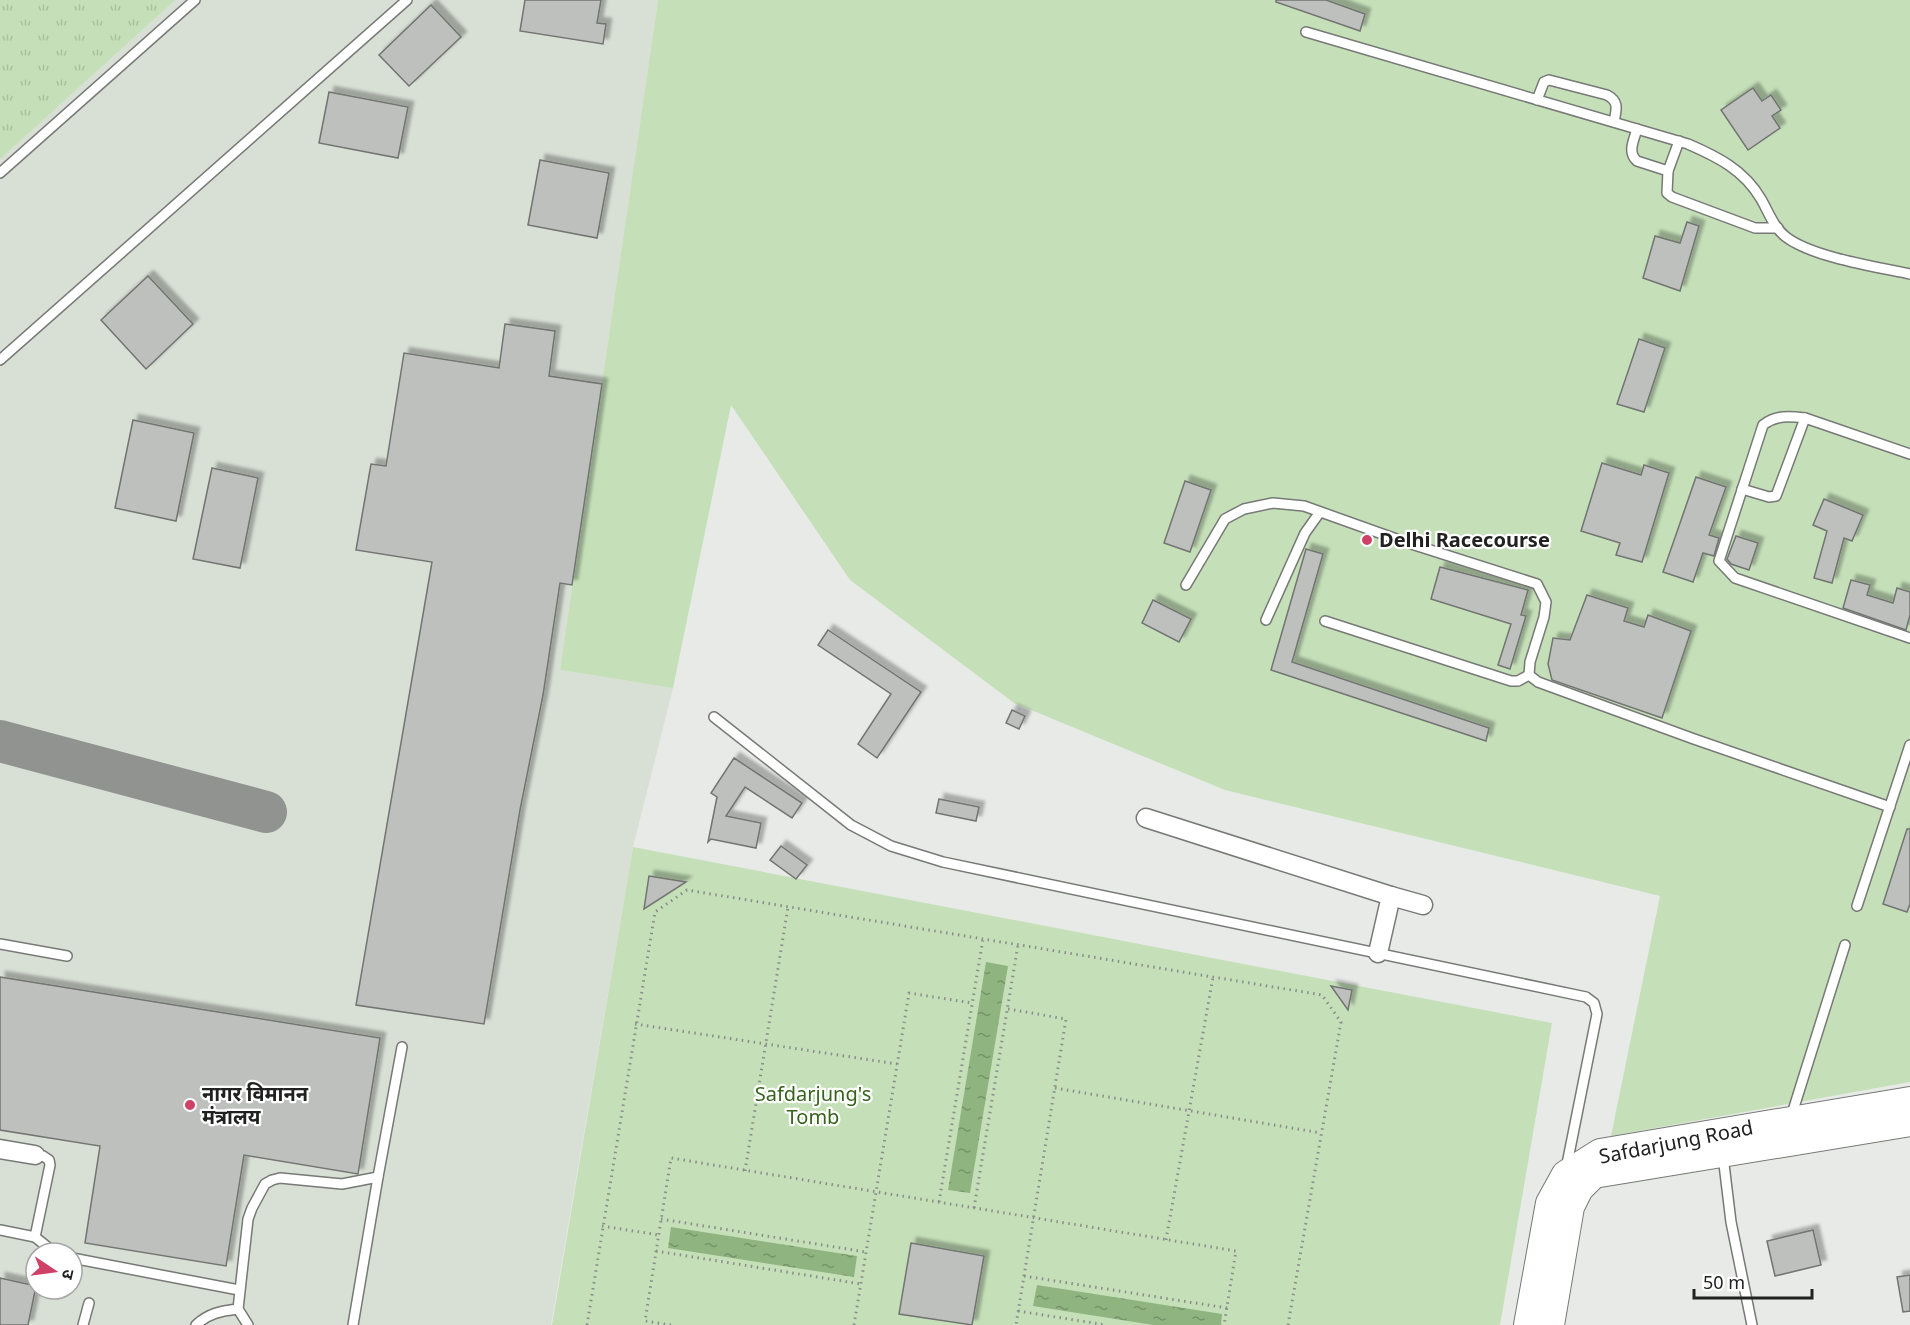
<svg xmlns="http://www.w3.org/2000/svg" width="1910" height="1325" font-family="'Noto Sans','Noto Sans Devanagari',sans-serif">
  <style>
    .built { fill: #d8dfd5; fill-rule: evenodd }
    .grass { fill: url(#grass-tufts) }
    .park { fill: #c5e0b9 }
    .water { fill: url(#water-ripples) }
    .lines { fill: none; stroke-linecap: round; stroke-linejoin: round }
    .taxiway { stroke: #919390; stroke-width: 42 }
    .building { fill: #bec0bd; stroke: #727471; stroke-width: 1.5; filter: url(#shadow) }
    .lane-casing { stroke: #777976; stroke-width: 12 }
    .street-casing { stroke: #777976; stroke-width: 21 }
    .secondary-casing { stroke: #777976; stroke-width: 28 }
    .path { stroke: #8b8d8a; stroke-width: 3; stroke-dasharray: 1.5 4.5; stroke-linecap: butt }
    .lane { stroke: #fff; stroke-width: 9 }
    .street { stroke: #fff; stroke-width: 18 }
    .secondary { stroke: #fff; stroke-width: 26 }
    .poi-dot { fill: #cf4167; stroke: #fff; stroke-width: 2 }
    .labels { text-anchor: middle; stroke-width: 4.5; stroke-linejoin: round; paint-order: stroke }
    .poi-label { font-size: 20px; font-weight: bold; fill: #202120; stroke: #fff; text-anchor: start }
    .park-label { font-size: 20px; fill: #36631c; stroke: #fff }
    .street-label { font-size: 20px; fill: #202120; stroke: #fff }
  </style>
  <defs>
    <pattern id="grass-tufts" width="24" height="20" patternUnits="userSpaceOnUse" patternTransform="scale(1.5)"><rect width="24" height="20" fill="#c5e0b9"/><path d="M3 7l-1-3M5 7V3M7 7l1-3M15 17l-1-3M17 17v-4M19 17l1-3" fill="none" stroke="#a9c09f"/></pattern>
    <pattern id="water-ripples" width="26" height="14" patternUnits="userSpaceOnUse" patternTransform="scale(1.5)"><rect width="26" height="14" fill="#90b480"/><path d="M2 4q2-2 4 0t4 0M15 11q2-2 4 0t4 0" fill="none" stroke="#759268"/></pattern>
    <filter id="shadow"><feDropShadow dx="5.5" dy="-5.5" stdDeviation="1.5" flood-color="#0004"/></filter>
  </defs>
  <rect width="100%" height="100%" fill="#e7eae6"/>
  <path class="built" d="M0,0H658L560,670L673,688L633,847L551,1325H0ZM36,1253H72V1289H36Z"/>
  <polygon class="grass" points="0,0 175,0 0,159"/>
  <g class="park">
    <polygon points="658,0 1910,0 1910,1082 1611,1136 1660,896 1225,790 1014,703 850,580 731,405 673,688 560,670"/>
    <polygon points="633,847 1552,1023 1500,1325 552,1325"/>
  </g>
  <g class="water">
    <polygon points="986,962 1008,966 970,1193 948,1190"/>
    <polygon points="671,1227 857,1256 854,1277 668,1248"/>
    <polygon points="1037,1285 1222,1314 1221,1325 1153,1325 1033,1306"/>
  </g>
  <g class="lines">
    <polyline class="taxiway" points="0,741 266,812"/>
  </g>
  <g class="building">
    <polygon points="525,0 601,0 597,23 606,24 603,44 520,31"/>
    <polygon points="1276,0 1326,0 1365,14 1360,31 1276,2"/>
    <polygon points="431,5 461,37 409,86 379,55"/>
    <polygon points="1753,88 1762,101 1771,95 1781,110 1772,116 1780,128 1748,150 1721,110"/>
    <polygon points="329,92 408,107 398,158 319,143"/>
    <polygon points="540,160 609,173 597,238 528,225"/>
    <polygon points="1687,222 1699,226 1680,291 1643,278 1655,236 1680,243"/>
    <polygon points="148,276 193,324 146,369 101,320"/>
    <polygon points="505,324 555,331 549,376 602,384 572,585 560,583 543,695 520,810 484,1024 356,1005 432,562 356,550 371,464 386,466 404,353 499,368"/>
    <polygon points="1639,339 1665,348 1644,412 1617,404"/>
    <polygon points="133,420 194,433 176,521 115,508"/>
    <polygon points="1602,463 1641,475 1644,465 1669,473 1642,562 1616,555 1620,543 1581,531"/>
    <polygon points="212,468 258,478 240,568 193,559"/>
    <polygon points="1696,477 1726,487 1709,535 1719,538 1714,556 1703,553 1693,582 1663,572"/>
    <polygon points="1185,481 1211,490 1190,552 1164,543"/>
    <polygon points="1824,499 1863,515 1852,541 1844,538 1832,583 1814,578 1827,531 1813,525"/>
    <polygon points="1736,536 1758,543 1749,570 1731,564 1727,559"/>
    <polygon points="1306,549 1323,554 1292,662 1489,728 1486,741 1271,670"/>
    <polygon points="1440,567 1528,590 1521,615 1526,616 1510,669 1498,665 1511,624 1431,599"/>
    <polygon points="1851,580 1870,585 1867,595 1893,603 1897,588 1910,592 1910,615 1906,630 1843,608"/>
    <polygon points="1587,595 1628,608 1624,621 1644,627 1648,615 1691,631 1662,718 1552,680 1548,664 1553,638 1570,640"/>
    <polygon points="1153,600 1191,619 1179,642 1142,623"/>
    <polygon points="828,630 921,692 877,758 858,744 891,694 818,645"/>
    <polygon points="1012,710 1025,716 1019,729 1006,723"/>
    <polygon points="734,758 802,803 792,818 745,787 726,816 761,823 756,848 711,839 708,842 717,797 711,793"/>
    <polygon points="939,799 979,807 976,821 936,813"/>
    <polygon points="1907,829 1910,829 1910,904 1907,912 1883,904"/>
    <polygon points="781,846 807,865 796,879 770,860"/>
    <polygon points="649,876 686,882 644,909"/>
    <polygon points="0,977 380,1038 358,1174 244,1155 226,1266 85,1243 100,1146 0,1130"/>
    <polygon points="1331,986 1352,990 1348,1010"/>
    <polygon points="1813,1230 1821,1265 1775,1276 1767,1241"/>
    <polygon points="911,1243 984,1256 972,1325 899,1314"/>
    <polygon points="1910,1275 1910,1311 1903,1312 1897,1277"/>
    <polygon points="0,1278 36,1286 28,1325 0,1325"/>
  </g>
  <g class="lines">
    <defs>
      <g id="lane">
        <path d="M1306,32L1688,144C1718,157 1744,170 1761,199C1768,211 1774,228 1786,237C1812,257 1877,267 1910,274"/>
        <path d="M1537,100L1544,82L1549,80L1607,95C1620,102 1616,110 1614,122"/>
        <path d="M1637,129C1634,140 1627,152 1637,161L1668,171L1667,193L1672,197L1755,228H1778"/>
        <polyline points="1668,171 1679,141"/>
        <polyline points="0,173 195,0"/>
        <polyline points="0,360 407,0"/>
        <path d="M1910,454L1805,418C1789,416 1776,415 1763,425L1719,561L1735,578L1910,638"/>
        <polyline points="1742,489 1769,497 1776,496 1805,418"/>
        <polyline points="1186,585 1225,519 1244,509 1273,503 1304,506 1402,541 1537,584 1546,602 1544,617 1530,662 1529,675 1538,682 1694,739 1890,807"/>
        <polyline points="1266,620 1305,533 1320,512"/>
        <polyline points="1325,621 1511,681 1518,681 1529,675"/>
        <polyline points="714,717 851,825 891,846 943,862 1586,997 1594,1003 1597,1014 1566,1169"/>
        <polyline points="1857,906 1910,745"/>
        <polyline points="0,944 67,956"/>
        <polyline points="1791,1117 1845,945"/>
        <polyline points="35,1155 43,1156 49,1160 50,1165 35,1237"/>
        <polyline points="1723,1156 1731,1222 1752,1325"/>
        <polyline points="0,1230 35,1237 55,1253"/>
        <polyline points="72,1258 239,1290"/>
        <polyline points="83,1325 89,1303"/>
        <path d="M196,1325C209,1313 221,1311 238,1309"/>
        <polyline points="248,1325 238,1309 248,1219 252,1208 265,1184 272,1180 280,1178 342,1184 378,1177"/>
        <polyline points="353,1325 378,1177 402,1047"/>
      </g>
      <g id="street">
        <polyline points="1146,818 1391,896 1378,953"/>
        <polyline points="1391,896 1423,905"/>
        <polyline points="0,1149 35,1155"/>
      </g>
      <g id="secondary">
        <polyline points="1527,1325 1549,1203 1565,1174 1600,1152 1910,1100"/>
        <polyline points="1551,1325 1571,1207 1580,1189 1594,1175 1910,1123"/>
      </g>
    </defs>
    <use href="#lane" class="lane-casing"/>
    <use href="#street" class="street-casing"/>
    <use href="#secondary" class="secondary-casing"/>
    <g class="path">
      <polyline points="1008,1009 1066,1019 1016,1325"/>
      <polyline points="635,1024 897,1064"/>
      <polyline points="1055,1088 1321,1133"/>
      <polyline points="745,1171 788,907"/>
      <polyline points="939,1202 983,939"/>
      <polyline points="974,1208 1018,945"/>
      <polyline points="661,1219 866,1252"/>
      <polyline points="602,1226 659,1235"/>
      <polyline points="1166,1240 1213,977"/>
      <polyline points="656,1251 861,1284"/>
      <polyline points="1024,1276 1227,1308"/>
      <polyline points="1018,1311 1106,1325"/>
      <polyline points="587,1325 655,912 687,890 1322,995 1341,1022 1288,1325"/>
      <polyline points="671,1325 645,1321 671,1158 1236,1251 1224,1325"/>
      <polyline points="854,1325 909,993 972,1003"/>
    </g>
    <use href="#lane" class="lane"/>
    <use href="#street" class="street"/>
    <use href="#secondary" class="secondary"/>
  </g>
  <g class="poi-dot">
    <circle cx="1367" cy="540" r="6"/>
    <circle cx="190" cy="1105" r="6"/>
  </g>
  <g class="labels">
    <g class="poi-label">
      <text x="1379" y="547">Delhi Racecourse</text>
      <text x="202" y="1101">नागर विमानन<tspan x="202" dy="23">मंत्रालय</tspan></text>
    </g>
    <g class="park-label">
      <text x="813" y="1101">Safdarjung's<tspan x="813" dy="23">Tomb</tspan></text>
    </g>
    <g class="street-label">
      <text transform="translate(1676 1142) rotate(-11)" y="7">Safdarjung Road</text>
    </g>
  </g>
  <g transform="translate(54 1271) rotate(103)"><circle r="28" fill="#ffffff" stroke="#a6a6a6" stroke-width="1.5"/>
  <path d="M0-4.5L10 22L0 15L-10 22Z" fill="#cf4167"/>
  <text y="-9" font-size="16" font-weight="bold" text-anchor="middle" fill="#202120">उ</text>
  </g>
  <path d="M1694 1289v9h118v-9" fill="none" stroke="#202120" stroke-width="3"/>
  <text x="1703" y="1289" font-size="18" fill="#202120" stroke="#ffffff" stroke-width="4.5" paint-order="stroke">50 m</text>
</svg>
